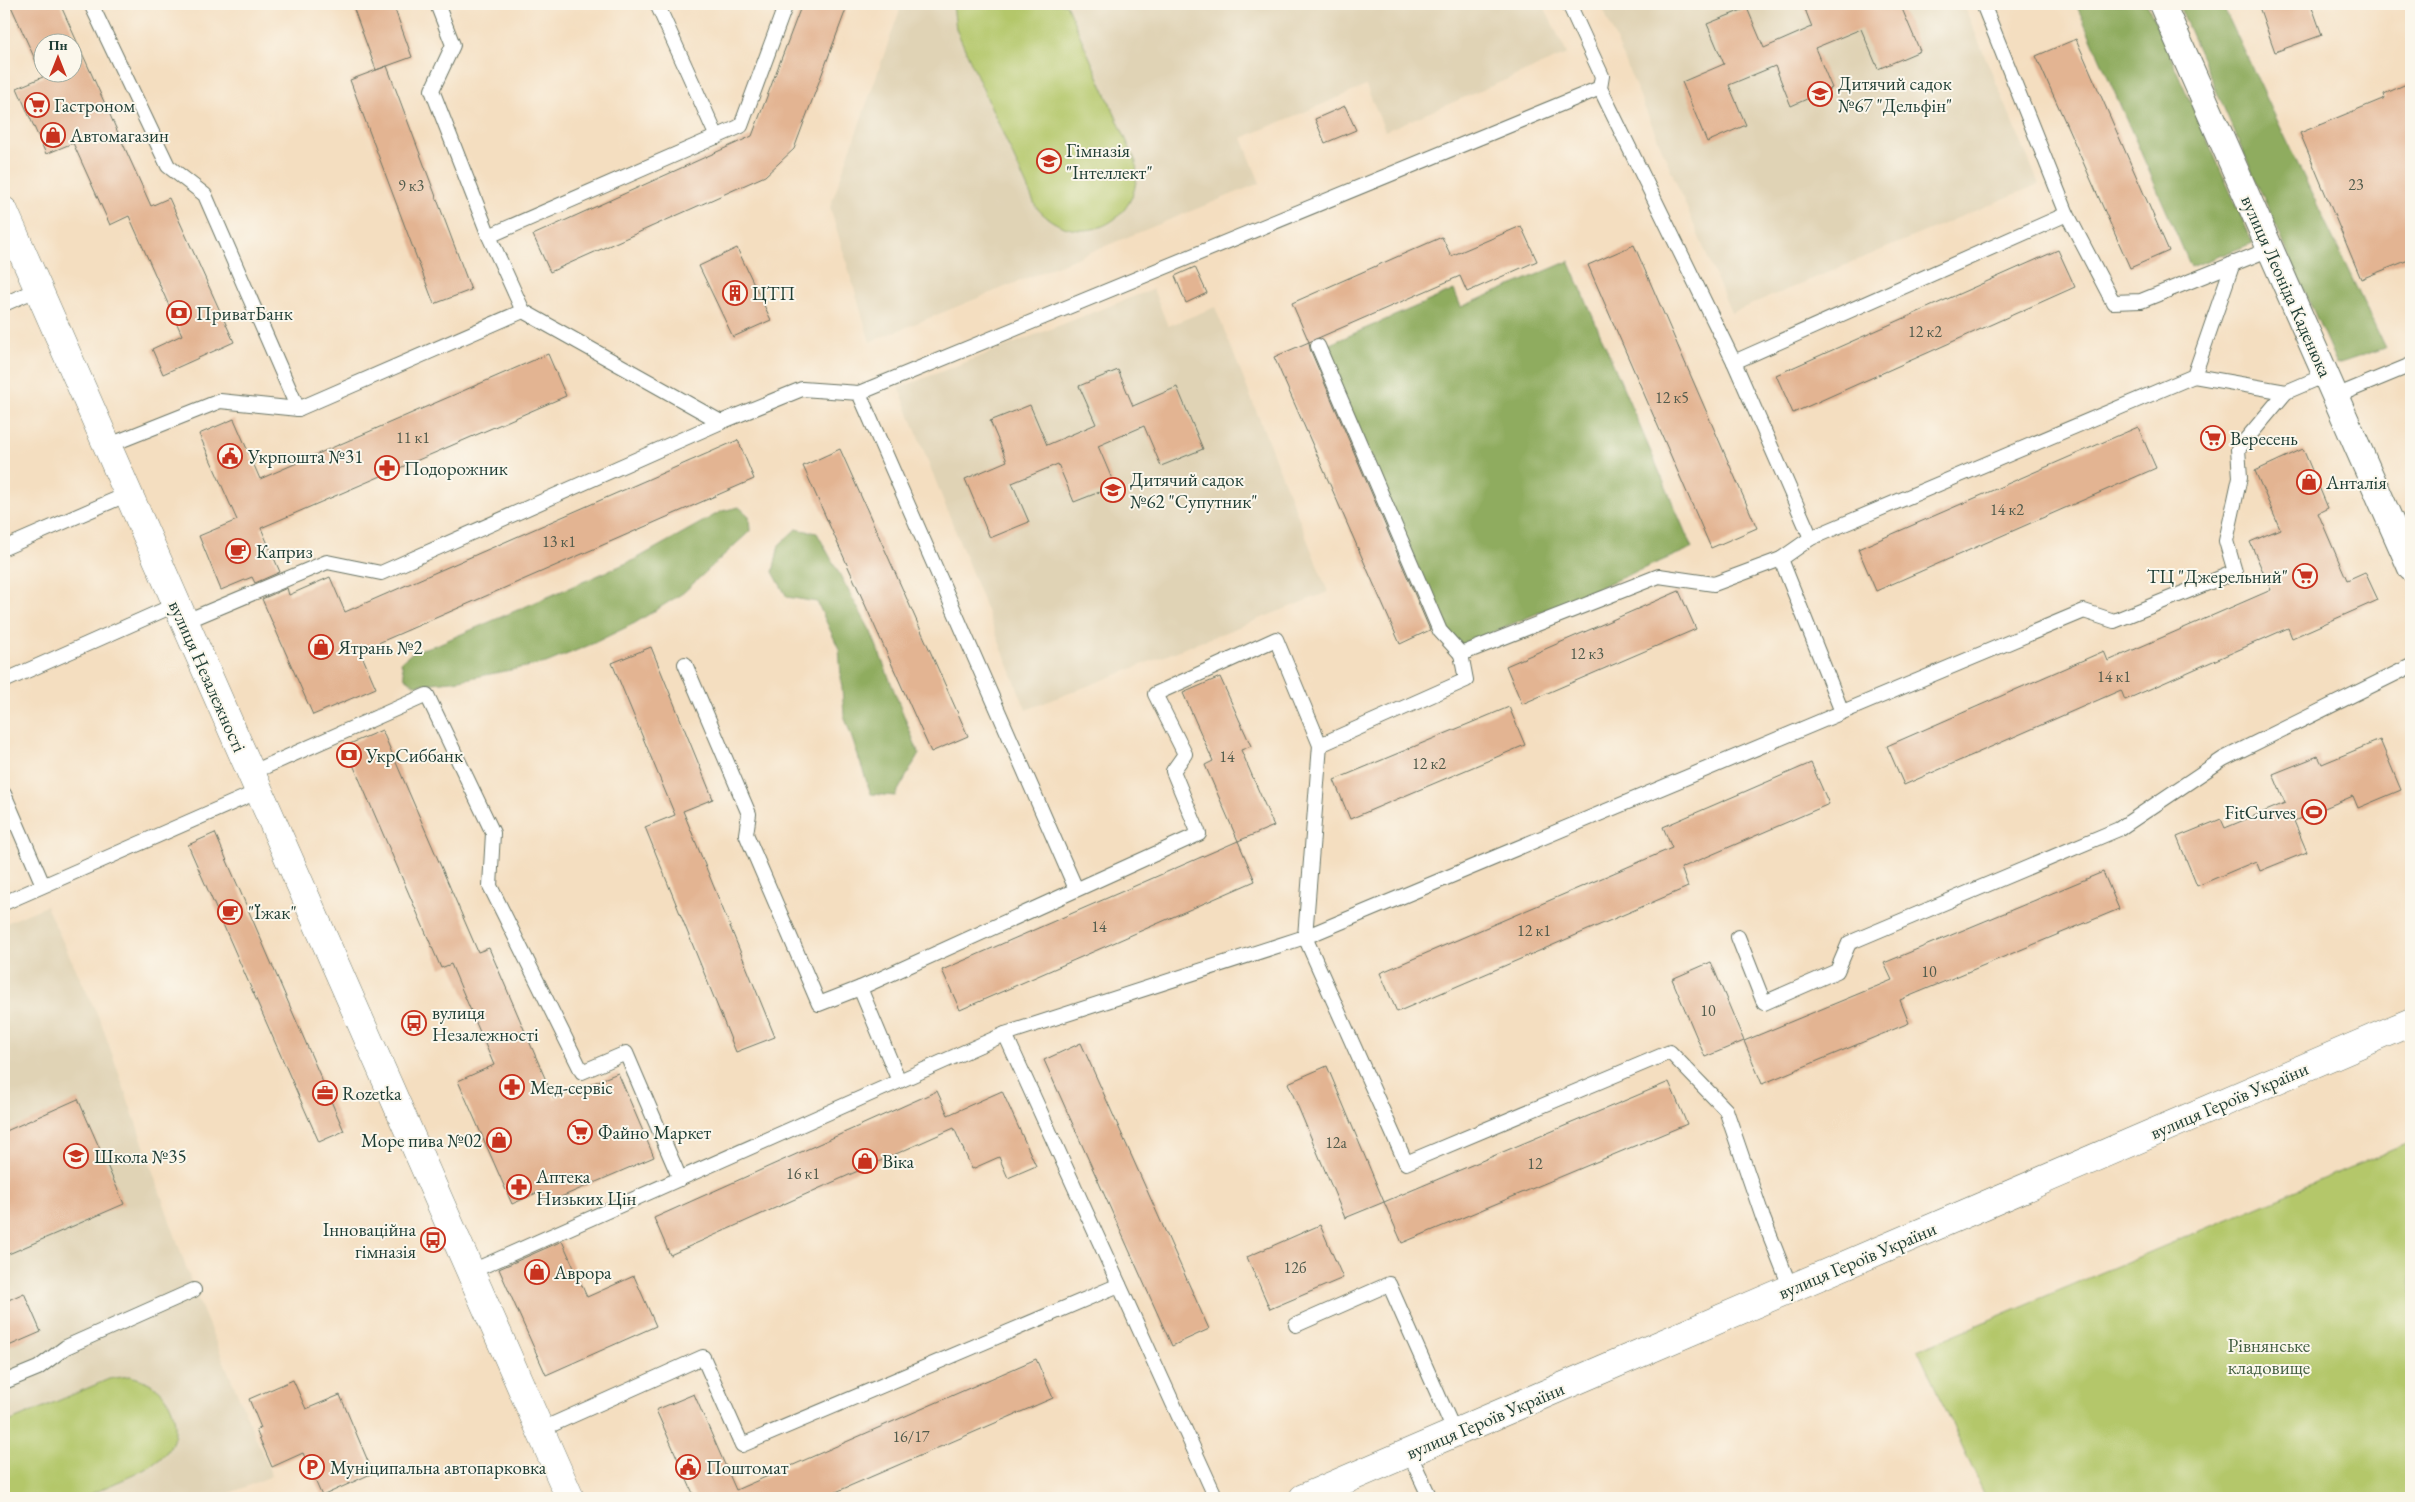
<svg xmlns="http://www.w3.org/2000/svg" width="2415" height="1502" font-family="'EB Garamond',serif">
  <style>
    .built { fill: #e0d3b5 }
    .green { fill: #b4c76b; stroke: #6a8250 }
    .forest { fill: #8fac5f; stroke: #57744a }
    .building { fill: #e3b492; fill-rule: evenodd }
    .lines { fill: none; stroke-linecap: round; stroke-linejoin: round }
    .lane-casing { stroke: #6a7565; stroke-width: 16 }
    .street-casing { stroke: #6a7565; stroke-width: 28 }
    .secondary-casing { stroke: #6a7565; stroke-width: 29 }
    .lane { stroke: #fff; stroke-width: 14 }
    .street { stroke: #fff; stroke-width: 26 }
    .secondary { stroke: #fff; stroke-width: 28 }
    .labels { text-anchor: middle; stroke-width: 4; stroke-linejoin: round; paint-order: stroke }
    .number-label { font-size: 16px; fill: #505b4c }
    .poi-label { font-size: 19px; fill: #1f3d34; stroke: #fbf7ec; text-anchor: start }
    .street-label { font-size: 19px; fill: #1f3d34; stroke: #fbf7ec }
    .park-label { font-size: 19px; fill: #446042; stroke: #fbf7ec }
  </style>
  <rect width="100%" height="100%" fill="#fbf7ec"/>
  <filter id="ink" filterUnits="userSpaceOnUse"><feTurbulence type="fractalNoise" baseFrequency=".02" numOctaves="2"/><feDisplacementMap in="SourceGraphic" scale="10" xChannelSelector="R" yChannelSelector="G"/><feConvolveMatrix kernelMatrix="1 2 1 2 8 2 1 2 1" color-interpolation-filters="sRGB"/></filter>
  <filter id="wash" filterUnits="userSpaceOnUse"><feTurbulence type="fractalNoise" baseFrequency=".0096" numOctaves="4" result="noise"/><feDisplacementMap in="SourceGraphic" scale="20" xChannelSelector="R" yChannelSelector="G"/><feGaussianBlur stdDeviation="1.12" result="paint"/><feColorMatrix in="noise" values="0 0 0 0 0 0 0 0 0 0 0 0 0 0 0 0 0 1.4 0 .05"/><feComposite in="paint" operator="in"/></filter>
  <g filter="url(#wash)">
    <rect width="100%" height="100%" fill="#f4dec0"/>
    <g class="built">
      <polygon points="902,4 1543,4 1567,54 1385,131 1366,86 1242,138 1260,183 870,342 830,207"/>
      <polygon points="1601,4 1963,4 2039,184 1731,313"/>
      <polygon points="1153,289 1168,326 1215,307 1328,592 1026,710 899,388"/>
      <polygon points="46,906 101,1022 194,1290 272,1476 218,1498 4,1498 4,924"/>
    </g>
    <g class="green">
      <path d="M953,4H1066L1136,162C1144,224 1076,254 1036,207L956,29Z"/>
      <polygon points="2411,1142 2411,1498 1986,1498 1918,1350"/>
      <path d="M129,1376C148,1380 165,1389 172,1410C187,1455 145,1470 113,1484C102,1488 88,1497 77,1498C53,1500 28,1498 4,1498V1424L109,1379Z"/>
    </g>
    <g class="forest">
      <polygon points="2076,4 2147,4 2253,243 2191,267"/>
      <polygon points="2178,4 2222,4 2385,348 2337,364"/>
      <polygon points="1569,261 1692,548 1453,649 1323,347 1454,290 1461,307"/>
      <polygon points="739,507 749,516 750,531 683,593 635,623 592,644 546,663 460,680 415,685 405,678 401,662 414,651 436,645 636,559 722,511"/>
      <polygon points="796,529 817,533 871,632 919,754 895,796 871,794 844,715 839,649 817,602 787,597 773,572 779,545"/>
    </g>
    <g id="blocks">
      <g class="building">
        <path d="M10,4H60L151,206L169,198L234,342L163,374L152,349L182,335L129,216L110,225L73,143L46,154L17,88L43,77ZM42,42H72V72H42Z"/>
        <polygon points="352,4 393,4 412,57 376,70"/>
        <polygon points="802,4 848,4 794,149 765,176 550,272 533,235 752,136"/>
        <polygon points="1803,4 1900,4 1920,51 1878,69 1861,29 1815,48 1832,88 1791,106 1775,66 1729,85 1746,125 1707,142 1682,82 1724,64 1707,24 1747,8 1764,48 1812,27"/>
        <polygon points="2258,4 2311,4 2322,35 2275,52"/>
        <polygon points="2076,39 2169,251 2130,268 2036,56"/>
        <polygon points="387,66 471,290 434,304 350,80"/>
        <polygon points="2411,82 2411,259 2361,279 2300,133 2385,98 2384,94"/>
        <polygon points="1345,106 1356,130 1325,143 1315,119"/>
        <polygon points="1521,226 1537,261 1467,292 1460,276 1309,342 1292,303 1442,237 1451,256"/>
        <polygon points="1634,245 1757,528 1711,548 1588,265"/>
        <polygon points="737,248 771,320 733,337 699,266"/>
        <polygon points="2058,250 2075,287 1793,413 1776,375"/>
        <polygon points="1195,267 1207,293 1186,303 1175,276"/>
        <polygon points="1309,342 1310,349 1430,630 1400,644 1274,357"/>
        <polygon points="548,354 566,396 261,528 280,572 255,583 252,577 221,590 199,536 237,520 199,434 234,419 260,479"/>
        <polygon points="1118,370 1133,406 1177,387 1203,449 1161,466 1144,426 1098,446 1115,486 1074,502 1058,464 1012,483 1029,522 990,538 965,479 1007,461 990,421 1030,405 1047,445 1096,424 1079,386"/>
        <polygon points="2138,427 2156,468 1876,591 1858,549"/>
        <polygon points="738,440 754,479 360,651 376,688 313,715 262,599 287,588 289,595 330,577 345,612"/>
        <polygon points="840,449 968,736 931,752 803,466"/>
        <polygon points="2303,449 2328,508 2318,513 2347,580 2365,572 2378,600 2292,638 2288,628 2125,700 2121,690 1904,785 1887,746 2104,651 2108,661 2271,590 2250,542 2280,529 2255,471"/>
        <polygon points="1679,591 1696,629 1522,704 1506,666"/>
        <polygon points="651,647 713,799 683,811 775,1037 736,1052 645,827 675,815 612,663"/>
        <polygon points="1220,677 1251,746 1241,750 1274,826 1238,841 1205,765 1213,761 1183,693"/>
        <polygon points="1509,707 1525,745 1350,819 1334,780"/>
        <polygon points="382,730 478,952 489,948 554,1099 618,1073 654,1157 547,1203 541,1191 512,1204 458,1081 494,1065 451,964 441,968 345,746"/>
        <polygon points="2380,740 2401,790 2358,808 2353,796 2294,821 2307,852 2260,871 2256,861 2197,886 2177,837 2221,819 2225,828 2285,803 2273,774 2318,756 2322,764"/>
        <polygon points="1811,763 1829,804 1681,868 1688,887 1397,1012 1380,973 1672,848 1663,827"/>
        <polygon points="215,833 344,1131 319,1142 188,845"/>
        <polygon points="1238,841 1255,881 960,1010 942,970"/>
        <polygon points="2103,872 2119,909 1900,1000 1909,1023 1762,1084 1744,1041 1892,980 1884,963"/>
        <polygon points="1711,962 1744,1041 1705,1057 1672,979"/>
        <polygon points="1081,1043 1209,1329 1172,1346 1044,1060"/>
        <polygon points="1327,1066 1384,1202 1345,1218 1288,1083"/>
        <polygon points="1669,1082 1687,1124 1402,1243 1384,1202"/>
        <polygon points="937,1091 948,1115 1002,1091 1036,1166 1008,1178 999,1157 972,1169 954,1128 670,1255 654,1218"/>
        <polygon points="78,1099 124,1204 4,1256 4,1132"/>
        <polygon points="1320,1225 1343,1278 1270,1309 1247,1257"/>
        <polygon points="562,1241 587,1297 634,1276 656,1326 546,1375 499,1269"/>
        <polygon points="24,1293 41,1332 4,1348 4,1302"/>
        <polygon points="1036,1359 1053,1398 822,1498 695,1498 656,1410 694,1394 736,1490"/>
        <polygon points="293,1380 306,1409 340,1395 373,1473 322,1496 303,1453 272,1467 256,1430 261,1428 249,1399"/>
      </g>
    </g>
  </g>
  <g filter="url(#ink)">
    <use href="#blocks" fill-opacity="0" stroke="#6a7565" stroke-width="1"/>
    <g class="lines">
      <defs>
        <g id="lane">
          <polyline points="91,4 168,166 205,195 298,409"/>
          <polyline points="437,4 453,45 432,90 489,236"/>
          <polyline points="657,4 717,137"/>
          <polyline points="1569,4 1602,76 1600,88 1734,362 2067,214 2113,302 2141,301 2270,249"/>
          <polyline points="1983,4 2067,214"/>
          <polyline points="4,304 38,289"/>
          <polyline points="1318,346 1440,631 1461,654"/>
          <polyline points="1734,362 1811,538 2194,376 2233,263"/>
          <polyline points="2194,376 2286,392 2326,375"/>
          <polyline points="859,393 1076,889"/>
          <polyline points="2336,396 2411,365"/>
          <polyline points="721,422 523,311 489,236 741,126 786,4"/>
          <polyline points="107,446 220,401 298,409 523,311"/>
          <polyline points="1811,538 1781,559 1842,712"/>
          <polyline points="4,548 128,494"/>
          <polyline points="1781,559 1714,584 1659,576 1461,654 1466,680 1320,745 1305,937 1406,1163 1670,1052 1726,1110 1763,1218 1791,1289"/>
          <polyline points="184,622 327,562 381,573 721,422 802,389 859,393 1600,88"/>
          <polyline points="685,664 749,814 746,834 819,1004 860,988"/>
          <polyline points="4,681 177,604"/>
          <polyline points="251,773 427,695 493,833 490,886 582,1072 626,1053 680,1179"/>
          <polyline points="4,794 43,885"/>
          <polyline points="4,903 259,791"/>
          <polyline points="1738,937 1764,1003 1837,971 1849,943 2119,829 2223,759 2411,666"/>
          <polyline points="1005,1034 1216,1498"/>
          <polyline points="899,1081 860,988 1199,834 1173,771 1185,754 1155,694 1276,639 1320,745"/>
          <polyline points="470,1272 1005,1034 1305,937 2084,611 2114,621 2235,572 2226,541 2240,477 2238,449 2286,392"/>
          <polyline points="1296,1325 1389,1284 1455,1433"/>
          <polyline points="4,1382 38,1368 66,1347 194,1290"/>
          <polyline points="540,1430 703,1357 742,1445 1119,1285"/>
          <polyline points="1409,1453 1430,1498"/>
        </g>
        <polyline id="street" points="2162,4 2411,568"/>
        <g id="secondary">
          <polyline points="4,211 570,1498"/>
          <polyline points="1303,1498 2411,1022"/>
        </g>
      </defs>
      <use href="#lane" class="lane-casing"/>
      <use href="#street" class="street-casing"/>
      <use href="#secondary" class="secondary-casing"/>
      <use href="#lane" class="lane"/>
      <use href="#street" class="street"/>
      <use href="#secondary" class="secondary"/>
    </g>
  </g>
  <defs>
    <symbol id="school-ring" viewBox="-11 -11 22 22"><circle r="9.5" fill="#fbf7ec" stroke="#c8321e" stroke-width="1.5"/><path d="M0-5L7-2L0 1L-7-2ZM-4 1L0 2.5L4 1V4Q0 6-4 4Z" fill="#c8321e"/></symbol>
    <symbol id="supermarket-ring" viewBox="-11 -11 22 22"><circle r="9.5" fill="#fbf7ec" stroke="#c8321e" stroke-width="1.5"/><path d="M-6-5.5h2.5l.6 2H6L4.5 2H-2.5L-4.4-4H-6ZM-1.5 3.2a1.3 1.3 0 1 0 .1 0ZM3 3.2a1.3 1.3 0 1 0 .1 0Z" fill="#c8321e"/></symbol>
    <symbol id="shop-ring" viewBox="-11 -11 22 22"><circle r="9.5" fill="#fbf7ec" stroke="#c8321e" stroke-width="1.5"/><path d="M-5-2.5h2.3a2.7 3.5 0 0 1 5.4 0H5L5.5 6h-11ZM-1.5-2.5h3a1.5 2.3 0 0 0-3 0Z" fill="#c8321e"/></symbol>
    <symbol id="building-ring" viewBox="-11 -11 22 22"><circle r="9.5" fill="#fbf7ec" stroke="#c8321e" stroke-width="1.5"/><path d="M-4-6H4V6H1V3H-1V6H-4ZM-2.5-4.3h1.7v1.8h-1.7ZM.8-4.3h1.7v1.8H.8ZM-2.5-1h1.7V.8h-1.7ZM.8-1h1.7V.8H.8Z" fill="#c8321e"/></symbol>
    <symbol id="bank-ring" viewBox="-11 -11 22 22"><circle r="9.5" fill="#fbf7ec" stroke="#c8321e" stroke-width="1.5"/><path d="M-6-4H6V4H-6ZM0-2.3a2.3 2.3 0 1 0 0 4.6a2.3 2.3 0 1 0 0-4.6Z" fill="#c8321e"/></symbol>
    <symbol id="civic-ring" viewBox="-11 -11 22 22"><circle r="9.5" fill="#fbf7ec" stroke="#c8321e" stroke-width="1.5"/><path d="M-.6-6.5H3V-4.5H.6V-3L4-1V1h2V6H-6V1h2V-1L-.6-3ZM-1.2 2.5V6h2.4V2.5Z" fill="#c8321e"/></symbol>
    <symbol id="pharmacy-ring" viewBox="-11 -11 22 22"><circle r="9.5" fill="#fbf7ec" stroke="#c8321e" stroke-width="1.5"/><path d="M-2-6h4v4h4v4h-4v4h-4v-4h-4v-4h4Z" fill="#c8321e"/></symbol>
    <symbol id="cafe-ring" viewBox="-11 -11 22 22"><circle r="9.5" fill="#fbf7ec" stroke="#c8321e" stroke-width="1.5"/><path d="M-5.5-4.5H6V0H3Q3 3.5 0 3.5H-2.5Q-5.5 3.5-5.5 0ZM3-3.2v2h1.7v-2ZM-6 4.5H4V6H-6Z" fill="#c8321e"/></symbol>
    <symbol id="stadium-ring" viewBox="-11 -11 22 22"><circle r="9.5" fill="#fbf7ec" stroke="#c8321e" stroke-width="1.5"/><path d="M0-5a6.5 5 0 1 0 0 10a6.5 5 0 1 0 0-10ZM-3.5-1.8h7v3.6h-7Z" fill="#c8321e"/></symbol>
    <symbol id="bus-ring" viewBox="-11 -11 22 22"><circle r="9.5" fill="#fbf7ec" stroke="#c8321e" stroke-width="1.5"/><path d="M-5-6H5V4H4V6H2V4H-2V6H-4V4H-5ZM-3.5-4V0h7V-4ZM-3.5 1.2v1.5H-2V1.2ZM2 1.2v1.5H3.5V1.2Z" fill="#c8321e"/></symbol>
    <symbol id="office-ring" viewBox="-11 -11 22 22"><circle r="9.5" fill="#fbf7ec" stroke="#c8321e" stroke-width="1.5"/><path d="M-6-3h4V-5.5h4V-3h4V5H-6ZM-1-4.5V-3h2v-1.5ZM-6 0V1H6V0Z" fill="#c8321e"/></symbol>
    <symbol id="parking-ring" viewBox="-11 -11 22 22"><circle r="9.5" fill="#fbf7ec" stroke="#c8321e" stroke-width="1.5"/><path d="M-3.5-5.5H1a3.5 3.5 0 0 1 0 7H-1V5.5H-3.5ZM-1-3.4V-.6H.8a1.4 1.4 0 0 0 0-2.8Z" fill="#c8321e"/></symbol>
  </defs>
  <g fill-rule="evenodd">
    <use href="#school-ring" x="1806" y="80" width="28" height="28"/>
    <use href="#supermarket-ring" x="23" y="91" width="28" height="28"/>
    <use href="#shop-ring" x="39" y="121" width="28" height="28"/>
    <use href="#school-ring" x="1035" y="147" width="28" height="28"/>
    <use href="#building-ring" x="721" y="279" width="28" height="28"/>
    <use href="#bank-ring" x="165" y="299" width="28" height="28"/>
    <use href="#supermarket-ring" x="2199" y="424" width="28" height="28"/>
    <use href="#civic-ring" x="216" y="442" width="28" height="28"/>
    <use href="#pharmacy-ring" x="373" y="454" width="28" height="28"/>
    <use href="#shop-ring" x="2295" y="468" width="28" height="28"/>
    <use href="#school-ring" x="1099" y="476" width="28" height="28"/>
    <use href="#cafe-ring" x="224" y="537" width="28" height="28"/>
    <use href="#supermarket-ring" x="2291" y="562" width="28" height="28"/>
    <use href="#shop-ring" x="307" y="633" width="28" height="28"/>
    <use href="#bank-ring" x="335" y="741" width="28" height="28"/>
    <use href="#stadium-ring" x="2300" y="798" width="28" height="28"/>
    <use href="#cafe-ring" x="216" y="898" width="28" height="28"/>
    <use href="#bus-ring" x="400" y="1009" width="28" height="28"/>
    <use href="#pharmacy-ring" x="498" y="1073" width="28" height="28"/>
    <use href="#office-ring" x="311" y="1079" width="28" height="28"/>
    <use href="#supermarket-ring" x="566" y="1118" width="28" height="28"/>
    <use href="#shop-ring" x="485" y="1126" width="28" height="28"/>
    <use href="#school-ring" x="62" y="1142" width="28" height="28"/>
    <use href="#shop-ring" x="851" y="1147" width="28" height="28"/>
    <use href="#pharmacy-ring" x="505" y="1173" width="28" height="28"/>
    <use href="#bus-ring" x="419" y="1226" width="28" height="28"/>
    <use href="#shop-ring" x="523" y="1258" width="28" height="28"/>
    <use href="#parking-ring" x="298" y="1453" width="28" height="28"/>
    <use href="#civic-ring" x="674" y="1453" width="28" height="28"/>
  </g>
  <g class="labels">
    <g class="number-label">
      <text x="2356" y="190">23</text>
      <text x="411" y="191">9 к3</text>
      <text x="1925" y="337">12 к2</text>
      <text x="1672" y="403">12 к5</text>
      <text x="413" y="443">11 к1</text>
      <text x="2007" y="515">14 к2</text>
      <text x="559" y="547">13 к1</text>
      <text x="1587" y="659">12 к3</text>
      <text x="2114" y="682">14 к1</text>
      <text x="1227" y="762">14</text>
      <text x="1429" y="769">12 к2</text>
      <text x="1099" y="932">14</text>
      <text x="1534" y="936">12 к1</text>
      <text x="1929" y="977">10</text>
      <text x="1708" y="1016">10</text>
      <text x="1336" y="1148">12а</text>
      <text x="1535" y="1169">12</text>
      <text x="803" y="1179">16 к1</text>
      <text x="1295" y="1273">12б</text>
      <text x="911" y="1442">16/17</text>
    </g>
    <g class="poi-label">
      <text x="1838" y="90">Дитячий садок<tspan x="1838" dy="22">№67 "Дельфін"</tspan></text>
      <text x="54" y="112">Гастроном</text>
      <text x="70" y="142">Автомагазин</text>
      <text x="1066" y="157">Гімназія<tspan x="1066" dy="22">"Інтеллект"</tspan></text>
      <text x="752" y="300">ЦТП</text>
      <text x="196" y="320">ПриватБанк</text>
      <text x="2230" y="445">Вересень</text>
      <text x="248" y="463">Укрпошта №31</text>
      <text x="404" y="475">Подорожник</text>
      <text x="1130" y="486">Дитячий садок<tspan x="1130" dy="22">№62 "Супутник"</tspan></text>
      <text x="2326" y="489">Анталія</text>
      <text x="256" y="558">Каприз</text>
      <text x="2288" y="583" text-anchor="end">ТЦ "Джерельний"</text>
      <text x="338" y="654">Ятрань №2</text>
      <text x="366" y="762">УкрСиббанк</text>
      <text x="2296" y="819" text-anchor="end">FitCurves</text>
      <text x="248" y="919">"Їжак"</text>
      <text x="432" y="1019">вулиця<tspan x="432" dy="22">Незалежності</tspan></text>
      <text x="530" y="1094">Мед-сервіс</text>
      <text x="342" y="1100">Rozetka</text>
      <text x="598" y="1139">Файно Маркет</text>
      <text x="482" y="1147" text-anchor="end">Море пива №02</text>
      <text x="94" y="1163">Школа №35</text>
      <text x="882" y="1168">Віка</text>
      <text x="536" y="1183">Аптека<tspan x="536" dy="22">Низьких Цін</tspan></text>
      <text x="416" y="1236" text-anchor="end">Інноваційна<tspan x="416" dy="22">гімназія</tspan></text>
      <text x="554" y="1279">Аврора</text>
      <text x="330" y="1474">Муніципальна автопарковка</text>
      <text x="706" y="1474">Поштомат</text>
    </g>
    <g class="street-label">
      <text transform="translate(2287 286) rotate(66)" y="7">вулиця Леоніда Каденюка</text>
      <text transform="translate(208 676) rotate(66)" y="7">вулиця Незалежності</text>
      <text transform="translate(2229 1100) rotate(-23)" y="7">вулиця Героїв України</text>
      <text transform="translate(1857 1260) rotate(-23)" y="7">вулиця Героїв України</text>
      <text transform="translate(1485 1420) rotate(-23)" y="7">вулиця Героїв України</text>
    </g>
    <g class="park-label">
      <text x="2269" y="1352">Рівнянське<tspan x="2269" dy="22">кладовище</tspan></text>
    </g>
  </g>
  <rect width="2415" height="1502" fill="none" stroke="#fbf7ec" stroke-width="20"/>
  <g transform="translate(58 58)"><circle r="24" fill="#fbf7ec" stroke="#a3ada2"/>
  <path d="M0-4L9 19L0 12L-9 19Z" fill="#c8321e"/>
  <text y="-8" font-size="14" font-weight="bold" text-anchor="middle" fill="#1f3d34">Пн</text>
  </g>
</svg>
